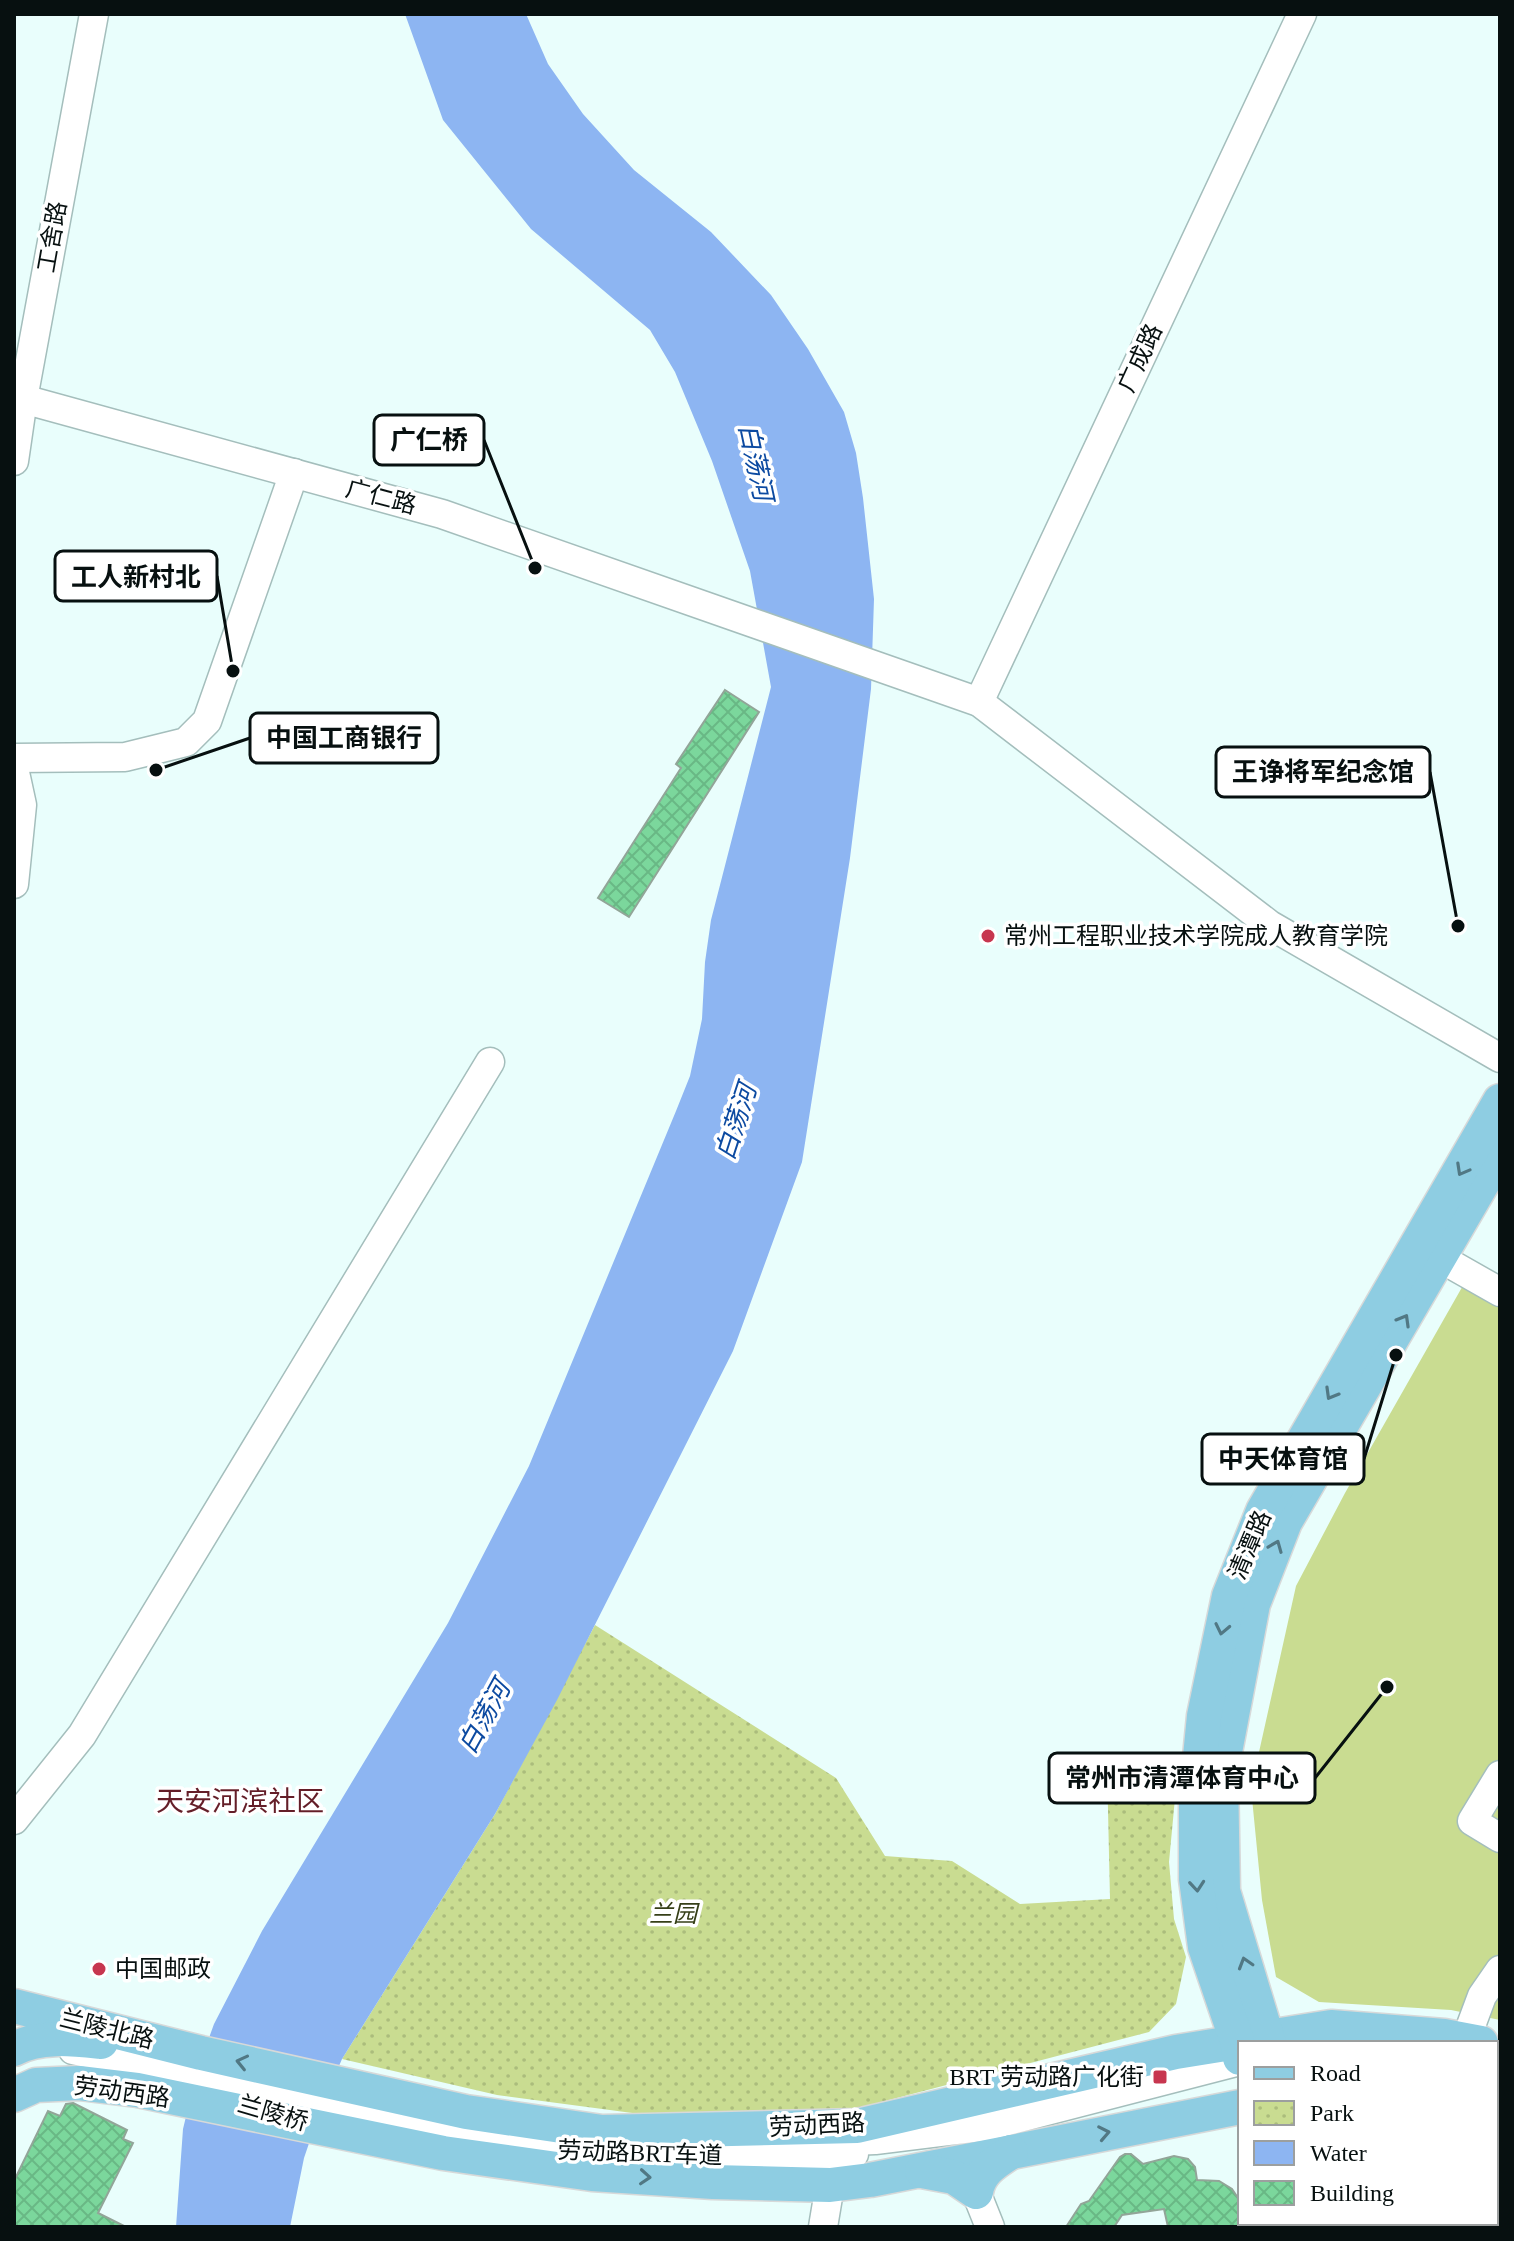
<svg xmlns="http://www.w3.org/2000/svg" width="1514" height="2241" font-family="'Times New Roman','Noto Sans SC',serif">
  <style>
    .park { fill: url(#park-dots) }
    .pitch { fill: #c9dc91 }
    .water { fill: #8db5f2 }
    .building { fill: url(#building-cross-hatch); stroke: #92a598; stroke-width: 2 }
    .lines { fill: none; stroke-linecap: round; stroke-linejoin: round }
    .minor-casing { stroke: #a4bebc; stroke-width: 31 }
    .major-casing { stroke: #d7d9d9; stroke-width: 37 }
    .minor { stroke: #fff; stroke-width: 28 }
    .major { stroke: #8ecde2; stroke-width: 34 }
    .oneway { stroke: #517884 }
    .poi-dot { fill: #c7364f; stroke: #fff; stroke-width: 3 }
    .labels { text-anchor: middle; stroke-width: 7; stroke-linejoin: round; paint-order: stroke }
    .street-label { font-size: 24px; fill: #071010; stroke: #fff }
    .poi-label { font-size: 24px; fill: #071010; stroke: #fff; text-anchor: start }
    .park-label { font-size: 24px; font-style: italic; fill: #363f18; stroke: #fff }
    .water-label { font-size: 26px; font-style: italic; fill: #0c4aa1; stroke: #fff }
    .quarter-label { font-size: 28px; fill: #641e28; stroke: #fff }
    .leader { fill: none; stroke: #071010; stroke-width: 3 }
    .callout-dot { fill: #071010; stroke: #fff; stroke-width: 3 }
    .callout { fill: #fff; stroke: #071010; stroke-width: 3 }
    .callout-label { font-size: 26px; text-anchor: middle; font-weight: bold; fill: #071010 }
  </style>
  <defs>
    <pattern id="park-dots" width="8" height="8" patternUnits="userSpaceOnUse" patternTransform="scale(2)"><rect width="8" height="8" fill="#c9dc91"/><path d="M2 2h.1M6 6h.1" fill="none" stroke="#abbc7c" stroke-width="1.8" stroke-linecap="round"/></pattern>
    <pattern id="building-cross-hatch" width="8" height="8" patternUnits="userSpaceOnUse" patternTransform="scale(2)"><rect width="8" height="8" fill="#7bd79c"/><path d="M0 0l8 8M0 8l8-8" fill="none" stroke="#69b885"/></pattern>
  </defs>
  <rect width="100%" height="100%" fill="#e9fefc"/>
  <polygon class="park" points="595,1625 836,1778 885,1856 952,1861 1020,1904 1110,1899 1107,1765 1177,1777 1169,1862 1174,1919 1186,1957 1176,2004 1149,2032 851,2110 640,2114 497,2095 342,2059 495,1814"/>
  <polygon class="pitch" points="1465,1282 1500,1303 1500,2020 1451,2010 1319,2002 1276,1977 1262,1900 1251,1788 1296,1586 1345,1493"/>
  <polygon class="water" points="405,14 526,14 548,64 583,114 634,170 711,232 771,295 808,349 844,412 856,453 863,498 874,599 871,689 850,858 802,1162 733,1351 557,1700 495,1814 342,2059 322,2105 304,2158 290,2227 176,2227 183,2129 197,2071 214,2024 262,1931 448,1623 529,1466 676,1111 690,1076 702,1019 705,962 711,920 771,687 750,571 712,461 675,372 650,330 531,229 443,120"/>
  <g class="building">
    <polygon points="725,690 759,712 629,917 598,898 681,768 676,764"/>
    <polygon points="73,2103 127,2130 123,2139 133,2143 98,2213 126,2227 14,2227 14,2181 48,2111 60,2116 66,2104"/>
    <polygon points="1125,2154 1131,2154 1143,2164 1174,2156 1188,2159 1195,2167 1197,2180 1219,2181 1232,2189 1240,2201 1240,2227 1168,2227 1164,2209 1122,2215 1114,2227 1066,2227 1081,2204 1089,2201 1120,2157"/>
  </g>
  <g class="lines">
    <defs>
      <g id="minor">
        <polyline points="23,399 442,514 979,702 1270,925 1500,1058"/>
        <polyline points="14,461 23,399 94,14"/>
        <polyline points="979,702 1302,14"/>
        <polyline points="14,758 125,757 186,742 207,721 294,473"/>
        <polyline points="14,768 22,805 14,884"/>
        <polyline points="1440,1258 1500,1292"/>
        <polyline points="1500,1775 1472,1821 1500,1838"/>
        <polyline points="14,1820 82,1735 490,1062"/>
        <polyline points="1466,2039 1482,1996 1500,1970"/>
        <polyline points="73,2050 389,2117 497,2136 562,2140"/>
        <polyline points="1496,2068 1500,2068"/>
        <polyline points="832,2142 875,2140 988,2126 1240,2061"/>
        <polyline points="539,2150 708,2156 854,2154"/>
        <polyline points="976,2192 990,2227"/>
        <polyline points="823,2227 830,2185"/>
      </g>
      <g id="major">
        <polyline points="14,2006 201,2053 466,2112 602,2132 857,2126 1176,2052 1331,2027 1444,2036 1481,2043"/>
        <polyline points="1269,2043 1223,1891 1221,1773 1253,1604 1285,1522 1500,1153"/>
        <path d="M14,2049C39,2035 73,2039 101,2042"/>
        <polyline points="1240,2058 1237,2041 1205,1947 1196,1879 1196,1798 1204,1716 1229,1596 1263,1511 1500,1101"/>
        <polyline points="14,2095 36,2085 79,2083 137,2090 443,2153 592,2174 713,2182 830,2185 870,2180 1240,2107"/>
        <polyline points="1496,2106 1500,2107"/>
        <path d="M922,2171L954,2177L976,2192C979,2172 994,2163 1011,2152"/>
        <polyline points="1283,2223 1284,2227"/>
        <polyline points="1314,2223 1315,2227"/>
      </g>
    </defs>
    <use href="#minor" class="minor-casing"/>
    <use href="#major" class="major-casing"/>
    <use href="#minor" class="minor"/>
    <use href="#major" class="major"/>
  </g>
  <defs><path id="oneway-chevron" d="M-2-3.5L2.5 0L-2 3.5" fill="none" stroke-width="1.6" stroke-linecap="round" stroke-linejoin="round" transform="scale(2)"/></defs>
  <g class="oneway">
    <use href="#oneway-chevron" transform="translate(1462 1170) rotate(119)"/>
    <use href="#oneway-chevron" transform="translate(1404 1320) rotate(-60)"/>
    <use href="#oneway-chevron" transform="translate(1331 1394) rotate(120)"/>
    <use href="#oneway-chevron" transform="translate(1276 1546) rotate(-68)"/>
    <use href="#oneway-chevron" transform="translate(1222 1629) rotate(102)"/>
    <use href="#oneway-chevron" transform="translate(1197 1886) rotate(85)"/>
    <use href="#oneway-chevron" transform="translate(1245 1963) rotate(-107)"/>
    <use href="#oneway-chevron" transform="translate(242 2062) rotate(-167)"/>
    <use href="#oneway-chevron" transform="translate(1104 2133) rotate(-11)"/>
    <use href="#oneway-chevron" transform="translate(645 2177) rotate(4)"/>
  </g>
  <g class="poi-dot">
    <circle cx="988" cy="936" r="8"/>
    <circle cx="99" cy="1969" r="8"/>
    <rect x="1152" y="2069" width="16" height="16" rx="4"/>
  </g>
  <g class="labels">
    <g class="street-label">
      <text transform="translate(52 237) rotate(-80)" y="8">工舍路</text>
      <text transform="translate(1140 358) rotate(-65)" y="8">广成路</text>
      <text transform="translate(381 497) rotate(15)" y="8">广仁路</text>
      <text transform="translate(1250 1545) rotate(-67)" y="8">清潭路</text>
      <text transform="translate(107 2029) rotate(14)" y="8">兰陵北路</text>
      <text transform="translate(122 2092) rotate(8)" y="8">劳动西路</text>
      <text transform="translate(273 2113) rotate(16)" y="8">兰陵桥</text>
      <text transform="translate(817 2125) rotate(-3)" y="8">劳动西路</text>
      <text transform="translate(640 2153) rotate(2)" y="8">劳动路BRT车道</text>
    </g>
    <g class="poi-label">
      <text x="1004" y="944">常州工程职业技术学院成人教育学院</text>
      <text x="115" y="1977">中国邮政</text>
      <text x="1144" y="2085" text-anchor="end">BRT 劳动路广化街</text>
    </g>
    <g class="park-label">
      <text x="673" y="1922">兰园</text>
    </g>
    <g class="water-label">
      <text transform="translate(756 462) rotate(78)" y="9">白荡河</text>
      <text transform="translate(736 1122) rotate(-72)" y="9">白荡河</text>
      <text transform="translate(484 1717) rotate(-61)" y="9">白荡河</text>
    </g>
    <g class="quarter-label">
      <text x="240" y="1811">天安河滨社区</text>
    </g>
  </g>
  <path class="leader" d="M535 568L484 440M233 671L217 576M156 770L250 738M1458 926L1430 772M1396 1355L1364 1459M1387 1687L1315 1778"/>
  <g class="callout-dot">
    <circle cx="535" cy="568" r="8"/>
    <circle cx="233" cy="671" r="8"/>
    <circle cx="156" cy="770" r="8"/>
    <circle cx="1458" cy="926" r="8"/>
    <circle cx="1396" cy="1355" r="8"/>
    <circle cx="1387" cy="1687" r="8"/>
  </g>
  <g class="callout">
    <rect x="374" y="415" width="110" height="50" rx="8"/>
    <rect x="55" y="551" width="162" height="50" rx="8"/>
    <rect x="250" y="713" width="188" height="50" rx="8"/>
    <rect x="1216" y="747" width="214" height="50" rx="8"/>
    <rect x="1202" y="1434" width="162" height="50" rx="8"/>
    <rect x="1049" y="1753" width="266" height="50" rx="8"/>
  </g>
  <g class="callout-label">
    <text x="429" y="449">广仁桥</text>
    <text x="136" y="586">工人新村北</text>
    <text x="344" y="747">中国工商银行</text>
    <text x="1323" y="781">王诤将军纪念馆</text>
    <text x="1283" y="1468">中天体育馆</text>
    <text x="1182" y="1787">常州市清潭体育中心</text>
  </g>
  <rect width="1514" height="2241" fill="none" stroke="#071010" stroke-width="32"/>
  <rect x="1238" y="2041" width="260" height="184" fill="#ffffff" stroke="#9c9f9f" stroke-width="2"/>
  <rect x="1254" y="2067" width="40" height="12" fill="#8ecde2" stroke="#9c9f9f" stroke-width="2"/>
  <text x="1310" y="2081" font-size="24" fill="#071010">Road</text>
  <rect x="1254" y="2101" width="40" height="24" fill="url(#park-dots)" stroke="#9c9f9f" stroke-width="2"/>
  <text x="1310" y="2121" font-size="24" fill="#071010">Park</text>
  <rect x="1254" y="2141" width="40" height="24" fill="#8db5f2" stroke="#9c9f9f" stroke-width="2"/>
  <text x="1310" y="2161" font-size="24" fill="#071010">Water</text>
  <rect x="1254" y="2181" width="40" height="24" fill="url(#building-cross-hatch)" stroke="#9c9f9f" stroke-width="2"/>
  <text x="1310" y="2201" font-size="24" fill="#071010">Building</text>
</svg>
